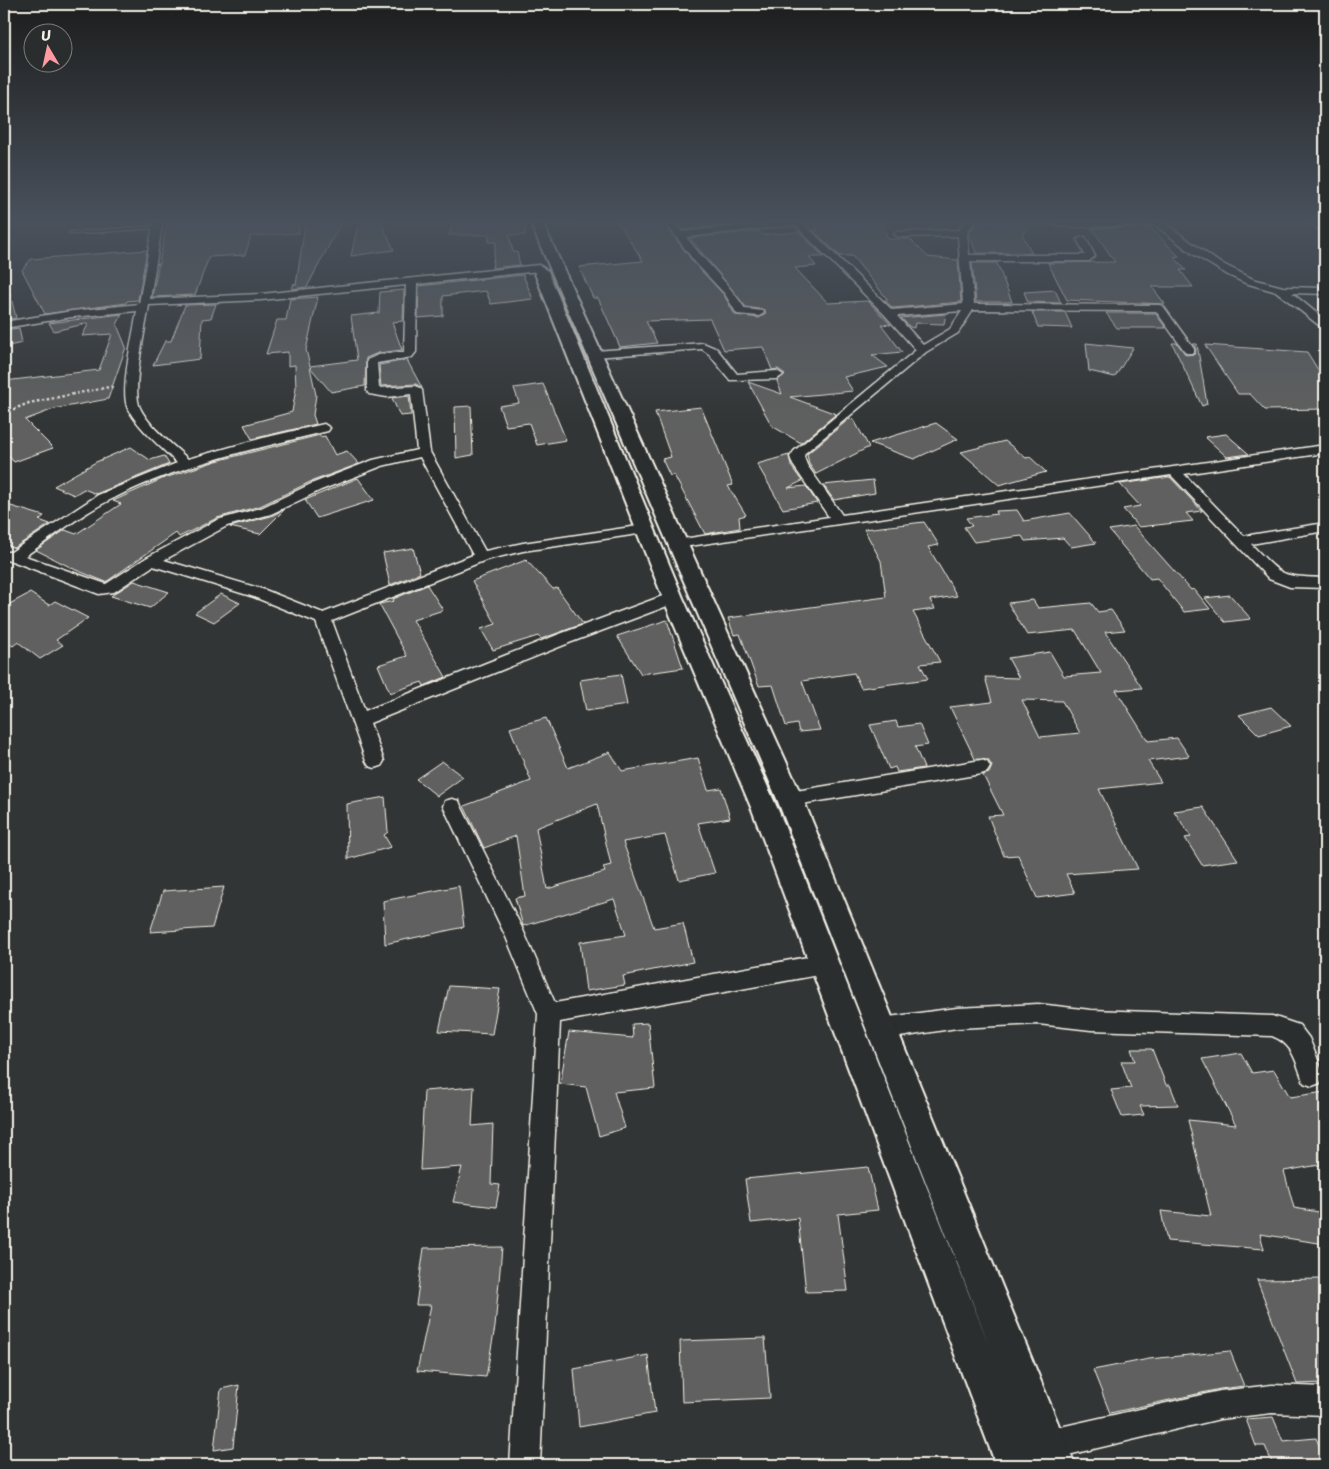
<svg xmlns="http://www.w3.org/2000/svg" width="1329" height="1469" font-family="Sriracha,sans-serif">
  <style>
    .building { fill: #5f605f; stroke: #f4f1e8; fill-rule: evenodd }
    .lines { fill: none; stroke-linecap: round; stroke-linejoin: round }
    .lane-casing { stroke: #f4f1e8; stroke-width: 3 }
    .street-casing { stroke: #f4f1e8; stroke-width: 3 }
    .secondary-casing { stroke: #f4f1e8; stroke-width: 4 }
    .path { stroke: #f4f1e8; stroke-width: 2.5; stroke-dasharray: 2.5 2.5; stroke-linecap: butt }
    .lane { fill: #2a2d2e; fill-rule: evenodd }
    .street { fill: #2a2d2e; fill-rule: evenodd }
    .secondary { fill: #2a2d2e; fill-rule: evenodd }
  </style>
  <rect width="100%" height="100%" fill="#323535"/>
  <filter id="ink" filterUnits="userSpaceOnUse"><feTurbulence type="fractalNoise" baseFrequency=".02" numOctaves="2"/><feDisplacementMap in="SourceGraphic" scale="10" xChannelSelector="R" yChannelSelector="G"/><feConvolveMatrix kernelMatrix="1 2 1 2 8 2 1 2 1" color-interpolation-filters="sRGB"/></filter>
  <g filter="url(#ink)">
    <g class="building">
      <polygon points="168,219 298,219 299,233 251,236 245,255 209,257 195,295 152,297"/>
      <polygon points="306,219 343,219 307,287 292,289 294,283 296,285"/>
      <polygon points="359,219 380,219 394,250 351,256"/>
      <polygon points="454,219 525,219 525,235 509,235 513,252 517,252 520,265 492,268 496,242 489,242 489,235 449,235"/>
      <polygon points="616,219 661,219 694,263 724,295 735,315 759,318 766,314 765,310 746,307 690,238 759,231 762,235 799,232 824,257 809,257 816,266 795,268 828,303 868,301 891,325 881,324 902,352 872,355 888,367 844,377 853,391 790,397 836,414 801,443 772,426 748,382 782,394 777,381 785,374 778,369 772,370 763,347 724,350 710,319 646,321 657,343 620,347 598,298 593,298 579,267 643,261"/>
      <polygon points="674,219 703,219 704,221 750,219 752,222 683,230"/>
      <polygon points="870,219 872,223 882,223 888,239 910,239 928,257 958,260 961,302 893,308 884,300 888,300 852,256 840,256 813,230 818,230 813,221"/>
      <polygon points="998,219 1031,219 1034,222 1022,234 1032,253 976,253 969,233 978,220 992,223"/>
      <polygon points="1150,227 1179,256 1174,257 1186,270 1180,270 1193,287 1152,287 1165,304 1067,300 1048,263 1115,262 1092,228"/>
      <polygon points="147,250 138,300 127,301 126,303 45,314 22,270 31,259"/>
      <polygon points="972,263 997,263 1012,302 976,302"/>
      <polygon points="523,275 533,299 491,304 486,291 443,296 443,316 418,318 419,286"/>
      <polygon points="404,290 403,321 392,322 402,350 378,353 366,358 365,386 331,392 310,367 316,395 313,415 316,424 252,439 244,425 292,412 296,388 295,365 288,366 288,352 266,354 277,320 286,320 290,299 318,297 306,350 310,366 357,360 351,316 379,313 380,292"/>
      <polygon points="1055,290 1061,303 1028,302 1024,292"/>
      <polygon points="10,293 16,318 4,320 4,294"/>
      <polygon points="216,304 211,318 202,319 200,359 153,365 165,341 171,341 185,305"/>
      <polygon points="1032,312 1065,312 1072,328 1038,327"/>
      <polygon points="1106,313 1155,313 1166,328 1117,328"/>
      <polygon points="122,314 117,325 126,347 108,399 54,409 25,420 53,448 14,462 4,451 4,381 99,370 112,334 82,336 89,323 54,331 49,323"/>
      <polygon points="946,314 944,324 915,323 914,328 910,327 901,318"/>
      <polygon points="19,328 22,343 4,347 4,330"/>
      <polygon points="1086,343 1133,348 1115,377 1089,371"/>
      <polygon points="1172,343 1177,343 1186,355 1195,354 1196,349 1193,344 1197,344 1207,404 1202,406"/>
      <polygon points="1205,345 1307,352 1325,381 1325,409 1265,410 1250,394 1238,394"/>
      <polygon points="407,360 422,388 416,384 381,386 379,365"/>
      <polygon points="543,384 566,440 537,445 529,423 506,426 499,406 519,403 514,388"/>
      <polygon points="409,396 411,415 400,416 392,398"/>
      <polygon points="471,406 473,455 456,458 455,407"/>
      <polygon points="701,407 733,485 728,486 746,515 739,517 740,528 705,534 674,475 670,476 662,459 671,457 655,412"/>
      <polygon points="849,419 854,420 869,447 816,474 809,464 807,454"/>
      <polygon points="936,423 958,439 914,459 870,443"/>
      <polygon points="1226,434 1249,454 1227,457 1205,437"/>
      <polygon points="320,435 320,437 325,436 335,455 347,451 359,464 310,482 260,506 217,518 179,537 176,533 106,582 76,570 36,550 65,530 76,534 121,504 113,501 162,479 216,461"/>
      <polygon points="1005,441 1026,458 1030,457 1046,472 999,485 961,452"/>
      <polygon points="131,447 150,460 164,456 169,464 96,494 84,489 74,495 54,486 96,462"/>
      <polygon points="789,455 791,466 802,481 788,488 806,486 817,503 783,509 757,464"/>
      <polygon points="1170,477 1202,511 1186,513 1193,521 1139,527 1123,509 1140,506 1120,484"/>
      <polygon points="358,478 374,500 317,518 305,500"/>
      <polygon points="873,480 875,493 834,500 823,485"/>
      <polygon points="4,504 44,516 39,520 50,524 14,548 4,543"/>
      <polygon points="285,509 260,534 230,527 271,516"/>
      <polygon points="1017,510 1024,521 1070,513 1096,543 1071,547 1063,538 1025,541 1022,536 974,542 964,527 972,526 966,518 997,514 996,511"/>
      <polygon points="924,522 939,545 928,547 957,596 930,600 935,609 913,612 940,662 920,664 928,679 861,688 854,673 802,681 820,730 799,732 797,724 786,726 773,685 759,686 740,634 734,635 728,618 886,597 881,561 864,529"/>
      <polygon points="1134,526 1191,590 1194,589 1210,609 1184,612 1157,578 1150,579 1109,530"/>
      <polygon points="413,548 420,573 390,585 383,553"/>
      <polygon points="526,560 553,589 557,588 583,624 541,639 538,636 493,650 481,629 496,624 472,581"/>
      <polygon points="134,581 169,592 150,608 111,596"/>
      <polygon points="427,585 443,610 413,620 446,677 424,686 422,682 390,693 378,665 407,656 379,604 394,601 393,599"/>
      <polygon points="30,593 49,605 55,601 88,618 56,640 63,645 40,659 18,642 13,646 4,641 4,607"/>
      <polygon points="221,594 240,603 214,622 195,613"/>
      <polygon points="1230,595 1251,619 1225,622 1205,598"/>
      <path d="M1033,600L1038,608L1091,603L1098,612L1111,610L1125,630L1105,632L1142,688L1116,690L1148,741L1177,738L1189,756L1148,761L1161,782L1099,789L1138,869L1066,874L1075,893L1037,898L1018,855L1004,856L988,816L1003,815L983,775L989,773L992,766L988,760L975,759L950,707L992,702L985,677L1019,678L1008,658L1050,652L1064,676L1101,673L1075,630L1027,635L1008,603ZM1022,700L1062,701L1080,733L1040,737Z"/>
      <polygon points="667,620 683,668 641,674 617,636"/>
      <polygon points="621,674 627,705 586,711 580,680"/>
      <polygon points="1271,707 1291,726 1259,735 1239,715"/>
      <path d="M546,718L568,768L610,752L622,771L698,758L708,790L721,788L730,818L698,823L715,873L679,880L665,835L623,842L654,928L683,923L693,962L623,976L625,985L586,991L580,942L626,935L614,899L523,926L515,898L525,896L516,836L484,848L464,806L531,781L510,728ZM597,804L611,865L603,867L605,872L547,889L536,828Z"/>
      <polygon points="896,721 898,727 919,724 928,745 915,747 924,768 897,772 895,767 889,769 870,725"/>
      <polygon points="442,761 463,777 437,796 416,779"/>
      <polygon points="385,797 388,832 384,835 391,847 348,859 347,804"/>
      <polygon points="1203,807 1238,860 1202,865 1185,838 1191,837 1174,811"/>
      <polygon points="459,886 464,927 385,944 383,901"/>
      <polygon points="224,887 212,928 150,932 163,891"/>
      <polygon points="449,986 500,989 492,1034 439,1031"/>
      <polygon points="648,1023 655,1088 614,1092 625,1128 599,1136 586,1087 560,1084 569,1032 633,1038 632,1024"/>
      <polygon points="1131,1049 1152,1049 1166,1085 1170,1085 1178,1105 1140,1106 1144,1115 1122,1117 1111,1090 1131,1088 1121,1061 1135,1061"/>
      <polygon points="1241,1053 1252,1073 1274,1070 1290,1097 1325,1092 1325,1164 1284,1171 1294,1208 1325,1213 1325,1244 1260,1234 1264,1249 1167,1241 1161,1211 1211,1216 1188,1120 1236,1125 1202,1059"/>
      <polygon points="474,1087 472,1126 493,1124 491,1184 500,1185 496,1207 453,1202 462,1167 420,1170 424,1091"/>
      <polygon points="868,1167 878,1210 838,1214 848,1291 806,1292 798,1218 751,1223 745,1179"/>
      <polygon points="502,1247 495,1327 486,1377 417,1371 431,1305 416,1305 424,1248"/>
      <polygon points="1325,1279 1325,1383 1297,1384 1257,1280"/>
      <polygon points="765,1338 770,1398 682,1402 680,1341"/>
      <polygon points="1230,1351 1244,1386 1220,1389 1110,1413 1093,1370 1149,1359"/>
      <polygon points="648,1355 655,1413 579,1427 574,1369"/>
      <polygon points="239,1385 233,1447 214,1450 221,1389"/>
      <polygon points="1273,1417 1283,1441 1316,1438 1325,1459 1325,1465 1273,1465 1265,1446 1256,1446 1246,1419"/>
    </g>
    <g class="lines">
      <defs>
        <polygon id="lane" points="157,226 159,227 159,228 71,234 69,233 71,232"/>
        <g id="street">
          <path d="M154,219H163L150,299L261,294L539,265L544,268L539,271L417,284L416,352L412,357L377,363L379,388L416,386L422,390L430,452L485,551L523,543L645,525L652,529L645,533L523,551L486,560L332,621L365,711L557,635L668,594H678L681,598L678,602L569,643L370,723L384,761L381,766L375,768L369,766L366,761L316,622L254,597L153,566L114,592L99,594L12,561L4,560V552H11L98,495L177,463C160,446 140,430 128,409C119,391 134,332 137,311L72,317L4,328V322L72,311L139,304ZM406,285L404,352L378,355L367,360V391L369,394L387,397L411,394L417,450L373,460L311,484L261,508L217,520L146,558L106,584L25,556C52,538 78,516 108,501C177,465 253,449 328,431L330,428L324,424L263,438L188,459C172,444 150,428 140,408C131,389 146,327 149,305L261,300ZM420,457L473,555L323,613L265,590L164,560L227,526L271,514L321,490L382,466Z"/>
          <polygon points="542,219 581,219 576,222 537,225 532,222"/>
          <path d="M663,219H672L682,232L799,219L892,310L963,304L958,236L899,237L894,234L896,232L959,230L967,219H976L967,233L969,255H1085L1077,239L1085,237L1095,256L1089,261H970L974,304L1159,305L1163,306L1194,349V353H1186L1156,311L973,310L958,333L926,352L805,453L804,457L807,465L842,515L1325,445V453L1184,474L1244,536L1325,523V531L1251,544C1283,577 1279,576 1325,578V588L1290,587L1269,579L1171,475L676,548L671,547L669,544L676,540L829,517L793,465L790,457L794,451L916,350L885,315L795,225L686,237C705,262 728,282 745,309L763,311L764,313L759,316L737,314L725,294L695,262ZM962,311L950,329L923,345L897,316Z"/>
          <polygon points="1033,219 1071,221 1159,219 1217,261 1253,279 1283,287 1325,288 1325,294 1292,293 1325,320 1325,328 1321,327 1277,292 1245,283 1228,275 1193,254 1155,225 1071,227 1038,222"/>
          <polygon points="1302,219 1314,219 1325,225 1325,232"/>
          <polygon points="703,343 717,349 737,374 777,371 783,375 777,379 730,380 709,354 702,349 595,357 589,354 595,351"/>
          <polygon points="981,760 987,762 990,767 987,772 981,774 790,806 783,804 781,799 783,794 790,792"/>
          <polygon points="452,799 459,801 461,806 523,930 555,1003 824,954 832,957 835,964 832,971 824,974 560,1022 540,1465 510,1465 538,1014 506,937 443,806 445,801"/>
          <path d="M1038,1004L1091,1010L1272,1016L1299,1025L1309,1038L1324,1075L1320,1083L1312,1086L1304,1083C1296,1063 1294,1044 1272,1036L1091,1030L1038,1024L957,1028L881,1040L873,1036L870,1029L873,1022L881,1018L957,1008Z"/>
          <polygon points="1272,1385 1325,1387 1325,1415 1272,1413 1220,1419 1047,1460 1037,1455 1032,1445 1037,1435 1047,1430 1220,1391"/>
        </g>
        <polygon id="secondary" points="529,219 541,219 803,799 1075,1465 996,1465 753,812 663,598 534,271 536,268 541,267 548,271 683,598 779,812 991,1350 777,799"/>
      </defs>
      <use href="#lane" class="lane-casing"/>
      <use href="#street" class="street-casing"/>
      <use href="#secondary" class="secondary-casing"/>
      <polyline class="path" points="4,413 29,403 114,386"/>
      <use href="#lane" class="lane"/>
      <use href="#street" class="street"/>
      <use href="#secondary" class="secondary"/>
    </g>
  </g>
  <linearGradient id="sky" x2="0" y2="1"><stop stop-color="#1c1d1d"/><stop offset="0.52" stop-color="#49515c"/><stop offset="1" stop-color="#49515c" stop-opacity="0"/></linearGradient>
  <rect width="1329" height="425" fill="url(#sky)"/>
  <rect width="1329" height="1469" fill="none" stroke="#2a2d2e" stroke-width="20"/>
  <rect x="10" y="10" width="1309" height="1449" fill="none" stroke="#f4f1e8" stroke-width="2" filter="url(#ink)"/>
  <g transform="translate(48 48) rotate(351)"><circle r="24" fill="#2a2d2e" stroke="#7b7b78"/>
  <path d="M0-4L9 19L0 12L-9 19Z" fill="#ff9aa2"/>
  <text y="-8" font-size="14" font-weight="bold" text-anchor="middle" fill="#f4f1e8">U</text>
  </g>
</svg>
